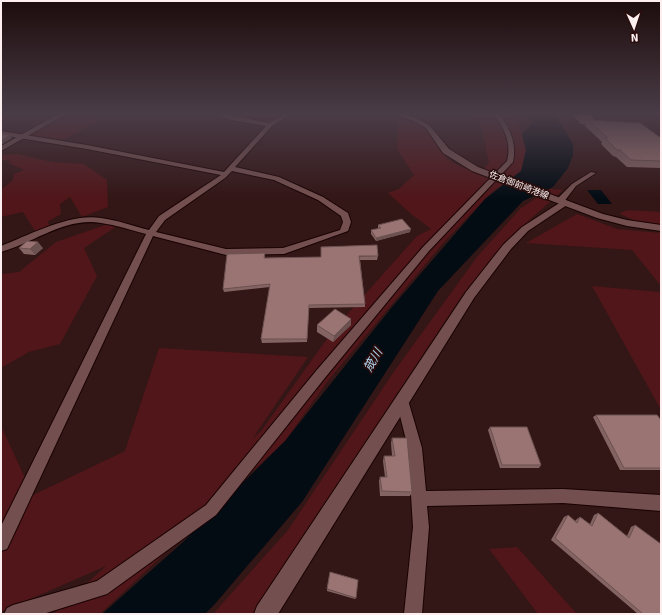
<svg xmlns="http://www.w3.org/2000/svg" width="662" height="615" font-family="Signika,'Noto Sans JP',sans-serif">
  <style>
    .green { fill: #501619 }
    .water { fill: #030c13 }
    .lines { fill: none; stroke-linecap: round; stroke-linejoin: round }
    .minor-casing { stroke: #190203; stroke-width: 2 }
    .tertiary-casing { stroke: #190203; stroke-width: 2 }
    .secondary-casing { stroke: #190203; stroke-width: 2 }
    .minor { fill: #73504f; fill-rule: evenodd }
    .tertiary { fill: #73504f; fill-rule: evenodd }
    .secondary { fill: #73504f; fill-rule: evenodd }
    .wall { fill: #846463 }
    .shaded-wall { fill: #6b5150 }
    .building { fill: #997473; stroke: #6b5150 }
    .labels { text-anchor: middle; stroke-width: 3.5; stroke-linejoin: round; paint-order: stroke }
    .far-street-label { font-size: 9px; fill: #fdefef; stroke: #290d0d }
    .water-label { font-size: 12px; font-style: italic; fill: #b1daf4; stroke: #290d0d }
  </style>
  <rect width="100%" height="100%" fill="#331616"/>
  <g class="green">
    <polygon points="216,113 287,113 270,123 261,123"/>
    <path d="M472,113H511L518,120L526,150L521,171L491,193L444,242L327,382L285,441L100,614H53L106,566L1,612V426L33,495L125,451L159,348L308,357L253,438L261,431L334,329L417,236L431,229L410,213L388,193L399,189L414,175L397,149L398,117C432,121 427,136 446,157C451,164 471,170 480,174L489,162L480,122Z"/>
    <polygon points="67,114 101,120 63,140 25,135"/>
    <polygon points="17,154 52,162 84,164 107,180 108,207 82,217 70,197 60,204 61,214 47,222 52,227 37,234 23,212 1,217 1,190 13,180 14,174 24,170 8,163 12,161 1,160 1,155"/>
    <polygon points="550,189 563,190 506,241 464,293 395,397 294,571 265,614 213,614 288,530 395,370 477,257 521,208"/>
    <polygon points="628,210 661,212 661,225 635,221 620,214 622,212"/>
    <polygon points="577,214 617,229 661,233 661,286 632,250 526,243"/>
    <polygon points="108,224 117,226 84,248 97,276 60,344 29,352 1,368 1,274 19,272 56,242"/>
    <polygon points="592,286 661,292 661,410"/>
    <polygon points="517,547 577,614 538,614 489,549"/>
  </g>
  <g class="water">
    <polygon points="528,113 550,113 560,123 573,144 573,155 568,168 553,187 523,201 438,291 302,502 214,605 205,614 102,614 182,543 285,441 392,307 485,199 521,171 526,150 522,135 533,122"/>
    <polygon points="587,190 601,190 612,204 598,204"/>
  </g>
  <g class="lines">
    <defs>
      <g id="minor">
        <path d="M213,113H221L269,123L286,113H292L272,126L235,167L279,177L323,197L348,213L351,222L348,231L284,254L226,255L153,236L7,549L1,551V526L146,234C131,230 116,225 101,223C65,217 34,243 1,252V246C29,235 70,213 101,218C117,220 133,226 149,230L159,216L221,175L87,149L1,135V131L87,145L224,172L266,126L231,120ZM232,171L274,180L318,200L341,216L343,222L340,230L283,248L226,249L156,232L165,220L225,178Z"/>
        <path d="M493,113H498C510,128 517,143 513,162L429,251L324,379L216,515L107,594L43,614H4L7,608L13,605L97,581L206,505L316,371L423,247L507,161C512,142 504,128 493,113Z"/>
        <polygon points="591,172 596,173 576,186 563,203 557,203 557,199 572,184"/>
        <polygon points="402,394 406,396 408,400 422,448 426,491 563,489 661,495 661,511 563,503 427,506 429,527 422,614 404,614 413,527 408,448 396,400 398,396"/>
      </g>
      <g id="tertiary">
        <polygon points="60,113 68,113 1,151 1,146"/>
        <polygon points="564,200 567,201 567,205 528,231 511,249 474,298 278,614 254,614 257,606 466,292 503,245 522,227"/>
      </g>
      <polygon id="secondary" points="391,113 401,113 418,119 430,126 449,149 478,167 603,214 627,220 661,225 661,231 627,226 597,218 472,171 443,153 426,128 414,121"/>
    </defs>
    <use href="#minor" class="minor-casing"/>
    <use href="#tertiary" class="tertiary-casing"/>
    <use href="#secondary" class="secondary-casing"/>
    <use href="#minor" class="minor"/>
    <use href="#tertiary" class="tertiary"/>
    <use href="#secondary" class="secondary"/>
  </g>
  <g class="wall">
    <polygon points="573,113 588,113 594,119 594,120 661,138 661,168 627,167 616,157 613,156 601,144 602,142 585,126 586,124 581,124 573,115"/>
    <polygon points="378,225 410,232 376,241 371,234 371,230 378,229"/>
    <polygon points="19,248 43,248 35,255 24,254"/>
    <polygon points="265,253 265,258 378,256 377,260 360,260 365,304 365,307 309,308 307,342 262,343 261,339 270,287 224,292 223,289"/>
    <polygon points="351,319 351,325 333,342 317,332 317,325"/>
    <polygon points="596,415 661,420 661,470 620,470 593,417"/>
    <polygon points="490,427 541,465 539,468 500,468 488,430"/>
    <polygon points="392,438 412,492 410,496 380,496 379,481 380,477 385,477 383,461 384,456 392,456 391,443"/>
    <polygon points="598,513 627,536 631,527 635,525 661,614 638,614 551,540 564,517 568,515 575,521 577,519 580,517 590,524 594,515"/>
    <polygon points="327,589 356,598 355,599 327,591"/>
  </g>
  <g class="shaded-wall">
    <polygon points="3,116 4,119 1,120 1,117"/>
    <polygon points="10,135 12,138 1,145 1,141"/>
    <polygon points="411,229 410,232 376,241 376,238"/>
    <polygon points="38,242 43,248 35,255 30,249"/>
    <polygon points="351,319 351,325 333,342 334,336"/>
  </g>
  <g class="building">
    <polygon points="578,113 588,113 594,119 583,119"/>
    <polygon points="588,120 640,123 661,138 661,161 631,160 620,150 617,150 605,138 608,138"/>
    <polygon points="1,133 10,135 1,141"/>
    <polygon points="402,219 411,229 376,238 371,230 381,228 378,225"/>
    <polygon points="27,241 38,242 30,249 19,248"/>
    <polygon points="377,245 378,256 359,256 365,304 309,305 307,339 261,339 270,284 223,289 227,254 265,253 264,258 321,257 321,247"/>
    <polygon points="335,309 351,319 334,336 317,325"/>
    <polygon points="596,415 657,415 661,420 661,468 624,468"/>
    <polygon points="490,427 527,427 541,465 502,465"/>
    <polygon points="392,438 407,438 412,492 382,491 380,477 387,477 384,456 395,456"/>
    <polygon points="598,513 629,538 635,525 661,544 661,614 643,614 555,538 568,515 577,523 580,517 592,526"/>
    <polygon points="330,572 358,580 356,598 327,589"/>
  </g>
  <linearGradient id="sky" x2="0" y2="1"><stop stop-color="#1c0c0c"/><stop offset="0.57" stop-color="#4a3c47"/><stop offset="1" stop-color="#4a3c47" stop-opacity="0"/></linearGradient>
  <rect width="662" height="199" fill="url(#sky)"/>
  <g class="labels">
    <g class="far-street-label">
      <text transform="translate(519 185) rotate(21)" y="3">佐倉御前崎港線</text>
    </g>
    <g class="water-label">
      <text transform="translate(373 360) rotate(-60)" y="4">筬川</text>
    </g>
  </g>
  <rect width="662" height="615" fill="none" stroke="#fdefef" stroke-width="4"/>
  <g transform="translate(634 28) rotate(177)" stroke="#290d0d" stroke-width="3" paint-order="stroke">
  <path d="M0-3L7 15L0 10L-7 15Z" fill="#fdefef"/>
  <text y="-6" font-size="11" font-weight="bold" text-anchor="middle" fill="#fdefef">N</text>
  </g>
</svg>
